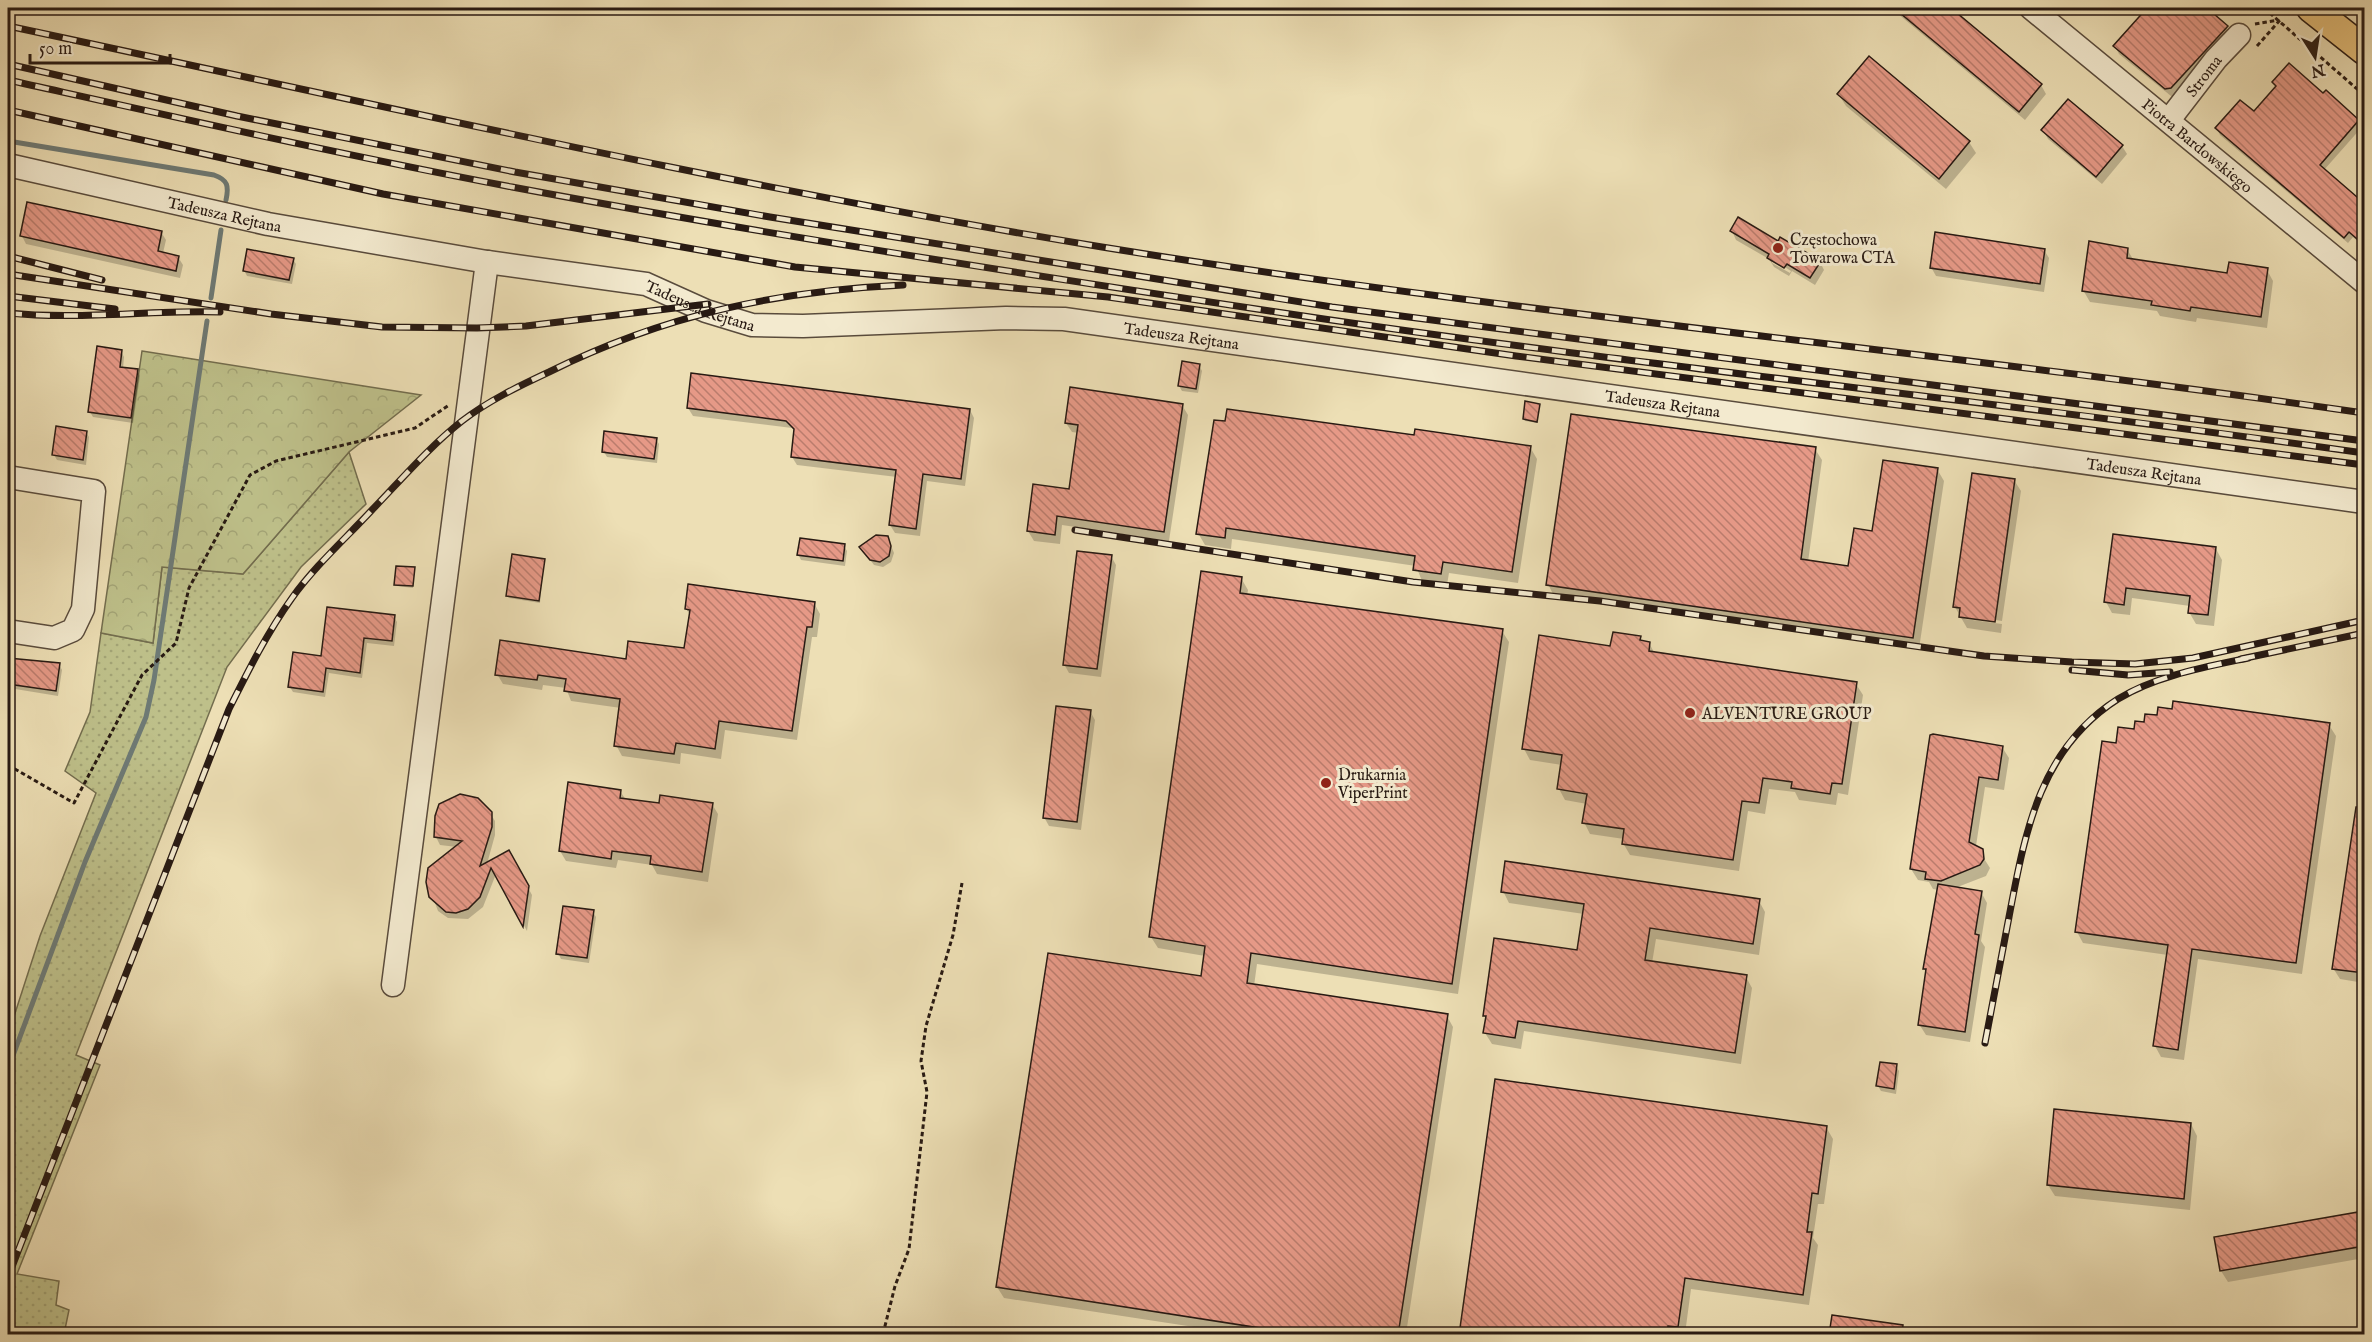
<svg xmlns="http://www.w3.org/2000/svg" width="2372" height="1342" font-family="'IM FELL English',serif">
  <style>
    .grass { fill: url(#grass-dots); stroke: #736d4e; stroke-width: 1.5 }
    .forest { fill: url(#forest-crowns); stroke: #736d4e; stroke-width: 1.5 }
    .shadow { fill: #0003; fill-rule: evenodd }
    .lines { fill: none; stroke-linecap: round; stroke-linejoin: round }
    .stream { stroke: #6e7a75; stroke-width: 5 }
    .building { fill: url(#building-back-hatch); stroke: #281a13; stroke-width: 1.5 }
    .minor-casing { stroke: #594b3c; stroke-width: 25 }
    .major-casing { stroke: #281a13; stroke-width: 31 }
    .path { stroke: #281a13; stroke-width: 3; stroke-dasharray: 4.5 3; stroke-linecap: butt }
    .minor { stroke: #f3eacf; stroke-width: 22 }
    .major { stroke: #e6c07a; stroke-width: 28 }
    .rail-casing { stroke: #281a13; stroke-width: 7 }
    .rail { stroke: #f3eacf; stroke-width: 4.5; stroke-dasharray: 14; stroke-linecap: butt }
    .poi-dot { fill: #8f2418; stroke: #f3eacf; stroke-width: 2 }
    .labels { text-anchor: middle; stroke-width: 6; stroke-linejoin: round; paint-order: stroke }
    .street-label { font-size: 16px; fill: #281a13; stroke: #f3eacf }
    .poi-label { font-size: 16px; fill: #281a13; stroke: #f3eacf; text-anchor: start }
  </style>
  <defs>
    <pattern id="grass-dots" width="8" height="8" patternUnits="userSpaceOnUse" patternTransform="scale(1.5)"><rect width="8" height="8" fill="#bec08a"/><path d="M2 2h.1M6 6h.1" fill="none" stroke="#a3a476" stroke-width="1.8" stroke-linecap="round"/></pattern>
    <pattern id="forest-crowns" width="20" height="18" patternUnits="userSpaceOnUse" patternTransform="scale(1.5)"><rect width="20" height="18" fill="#bec08a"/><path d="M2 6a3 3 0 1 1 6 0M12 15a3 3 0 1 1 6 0" fill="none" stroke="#a3a476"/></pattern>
    <pattern id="building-back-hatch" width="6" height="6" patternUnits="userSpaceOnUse" patternTransform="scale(1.5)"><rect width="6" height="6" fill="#e69987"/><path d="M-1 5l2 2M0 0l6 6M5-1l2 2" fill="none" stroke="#ba7c6d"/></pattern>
  </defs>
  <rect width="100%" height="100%" fill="#eddfb5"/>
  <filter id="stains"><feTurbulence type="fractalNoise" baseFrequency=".00333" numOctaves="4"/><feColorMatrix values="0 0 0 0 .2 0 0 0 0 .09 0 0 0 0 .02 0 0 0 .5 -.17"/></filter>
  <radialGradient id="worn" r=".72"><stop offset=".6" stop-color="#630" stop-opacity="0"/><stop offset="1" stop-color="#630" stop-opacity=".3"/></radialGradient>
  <polygon class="grass" points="349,452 366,504 301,567 227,667 76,1055 100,1065 17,1274 59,1281 56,1305 69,1310 64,1334 8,1333 8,1035 40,936 96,793 65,771 90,712 101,633 153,643 162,567 243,574"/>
  <polygon class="forest" points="142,351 421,395 349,452 243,574 162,567 153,643 101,633"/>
  <g class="shadow">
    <polygon points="1891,8 1944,8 1961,21 1963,19 2041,85 2046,94 2025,120"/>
    <polygon points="2149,8 2205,8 2226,27 2231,35 2176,96 2171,96 2119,54 2115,46"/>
    <polygon points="2274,83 2323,95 2326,92 2362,127 2324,170 2364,205 2364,247 2353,237 2348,243 2220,135 2217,129 2254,113 2277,88"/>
    <polygon points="1839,95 1969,142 1976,153 1946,189 1846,106"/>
    <polygon points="2043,130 2122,146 2127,154 2102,184 2048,139"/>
    <path d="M1732,231L1779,243L1820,262L1824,270L1815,285L1792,271L1789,276L1774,267L1769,259L1736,240ZM1772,259L1791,271L1790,273L1772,263Z"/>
    <polygon points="161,232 166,240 163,253 178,257 183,265 180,278 26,244 22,236"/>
    <polygon points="2127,249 2134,261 2228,275 2267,270 2273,281 2267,328 2197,318 2196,322 2160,316 2157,311 2090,302 2083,290"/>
    <polygon points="2044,250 2049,258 2044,292 1936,276 1931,267"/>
    <polygon points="293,259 296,264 292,284 247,276 244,270"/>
    <polygon points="121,351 124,357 123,369 137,370 140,376 133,423 93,417 90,412"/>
    <polygon points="1199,365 1202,371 1198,393 1182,391 1179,386"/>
    <polygon points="1182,405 1188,415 1169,541 1062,525 1060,544 1034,541 1028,531 1070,491 1079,433 1072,432 1066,423"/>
    <polygon points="1539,405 1538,423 1525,421 1524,419"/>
    <polygon points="688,408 970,410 974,418 965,486 927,481 920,536 895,533 890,525 897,477 797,465 792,457 795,432 792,428 693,416"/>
    <polygon points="1226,423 1530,447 1537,459 1518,583 1449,573 1447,585 1422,581 1416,566 1232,539 1231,549 1205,545 1198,533"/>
    <polygon points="86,432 89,437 86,465 57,460 54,455"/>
    <polygon points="656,439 659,444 657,463 607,457 604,452"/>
    <polygon points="1815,449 1822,460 1808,562 1849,568 1874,533 1937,469 1944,481 1919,649 1554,596 1548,584"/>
    <polygon points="2014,480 2021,491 2002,621 1961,615 1965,619 2002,624 2001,633 1967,628 1955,607"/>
    <polygon points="2114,536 2216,549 2222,560 2214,626 2196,624 2189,612 2190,606 2132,598 2130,615 2112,613 2106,602"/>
    <polygon points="890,543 894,553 891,562 883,567 874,565 861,548"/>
    <polygon points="844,546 847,551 845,566 801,560 798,554"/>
    <polygon points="1111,556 1116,565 1101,677 1069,673 1064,664"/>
    <polygon points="544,560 540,603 509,598 507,596"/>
    <polygon points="414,569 413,588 397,586 396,584"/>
    <polygon points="1241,578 1248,590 1247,596 1502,631 1509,642 1458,994 1257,964 1254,986 1447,1016 1453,1027 1406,1334 1240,1334 1004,1298 997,1287 1202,978 1205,956 1158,948 1151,937"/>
    <polygon points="814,603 820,614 817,637 812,637 797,740 725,730 721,759 681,753 680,764 622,756 616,745 621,708 571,701 566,688 543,685 542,690 503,684 497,674 627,660 686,650 691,616 686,609"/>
    <polygon points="394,617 397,622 394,646 367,643 362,678 329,673 325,697 293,692 290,687 322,658"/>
    <polygon points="1640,638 1643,642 1649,643 1655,654 1856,684 1863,695 1848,795 1838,793 1836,805 1799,800 1795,792 1769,789 1765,814 1748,811 1739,871 1630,855 1623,843 1624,839 1590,834 1584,822 1587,804 1565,800 1559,789 1562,765 1530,760 1524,749 1612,648"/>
    <polygon points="8,659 59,664 62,670 58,696 9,688 8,693"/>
    <polygon points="1090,711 1095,720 1081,830 1049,826 1044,817"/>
    <polygon points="2329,725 2336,736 2302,974 2198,959 2184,1060 2161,1057 2155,1046 2168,955 2083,943 2077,932 2117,745 2135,731"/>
    <polygon points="1931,737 2002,747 2009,758 2004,790 1985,787 1976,846 1990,868 1986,876 1955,888 1981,892 1987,903 1981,941 1985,947 1970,1042 1926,1035 1919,1024 1927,974 1924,969 1939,890 1933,889 1929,882 1918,880 1911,869"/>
    <polygon points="2363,767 2364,767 2364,983 2340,979 2333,968"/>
    <polygon points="620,791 626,800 660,805 712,804 718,814 708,882 657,874 652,865 618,860 616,868 566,861 560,851"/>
    <polygon points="490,813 495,821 495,835 487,864 509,852 532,895 527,931 496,874 483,907 468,919 448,918 438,911 427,882 457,847 440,845 436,837"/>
    <polygon points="1503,891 1759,901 1765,912 1759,955 1656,939 1652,963 1746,977 1752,988 1741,1064 1524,1031 1521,1049 1492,1044 1485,1033 1487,1020 1484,1015 1578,952 1584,914 1509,903"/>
    <polygon points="593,912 596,917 589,963 561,959 558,953"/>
    <polygon points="1896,1066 1899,1071 1896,1094 1881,1091 1878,1086"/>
    <polygon points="2191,1124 2197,1136 2190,1210 2055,1196 2048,1185"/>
    <polygon points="1826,1127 1833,1139 1824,1204 1818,1204 1813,1238 1818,1245 1809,1305 1691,1289 1685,1334 1461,1334"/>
    <polygon points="2364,1213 2364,1258 2228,1282 2221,1271 2215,1239"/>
    <polygon points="1833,1317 1917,1329 1920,1334 1831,1334"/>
  </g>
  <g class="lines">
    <g class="stream">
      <path d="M8,141L214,175C228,180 229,186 226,200"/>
      <polyline points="211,298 221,230"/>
      <polyline points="8,1069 85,862 146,717 154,680 207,321"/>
    </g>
  </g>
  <g class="building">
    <polygon points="1894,8 1951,8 2042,84 2019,112"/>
    <polygon points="2147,8 2207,8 2228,26 2171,88 2165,89 2113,46"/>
    <polygon points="1869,56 1970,141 1939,179 1837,94"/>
    <polygon points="2289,63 2323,93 2326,90 2359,120 2320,165 2364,203 2364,245 2349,232 2344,238 2215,128 2240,100 2254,111 2276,86 2272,82"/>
    <polygon points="2068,99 2123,145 2096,177 2041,130"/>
    <polygon points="27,202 162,231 158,251 179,256 176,271 20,236"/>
    <polygon points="1738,217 1778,241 1780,237 1821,261 1810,278 1787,264 1784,268 1767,258 1769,254 1730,231"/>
    <polygon points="1935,232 2045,249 2040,284 1930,268"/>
    <polygon points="2089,241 2128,248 2127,258 2227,273 2229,262 2268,268 2261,317 2191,307 2190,311 2151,305 2152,301 2082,291"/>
    <polygon points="247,249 294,258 289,280 243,271"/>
    <polygon points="97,346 122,350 120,367 138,369 131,418 88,412"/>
    <polygon points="1182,361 1200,364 1196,389 1178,386"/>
    <polygon points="691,373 970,409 961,479 923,474 916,529 889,525 896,470 791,457 794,429 786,421 687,408"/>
    <polygon points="1070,387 1183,404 1164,532 1057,516 1055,535 1027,531 1033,484 1069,489 1078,425 1065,423"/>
    <polygon points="1525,401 1540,404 1537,422 1523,419"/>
    <polygon points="1227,409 1414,435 1415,429 1531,446 1512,572 1443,562 1441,574 1413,570 1415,556 1226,528 1225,538 1196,534 1214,420 1225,421"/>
    <polygon points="1571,414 1816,447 1801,559 1848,566 1854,528 1872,531 1883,460 1938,468 1913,638 1546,585"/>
    <polygon points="56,426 87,431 83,460 52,455"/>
    <polygon points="604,431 657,438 654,459 602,452"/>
    <polygon points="1972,473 2015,479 1995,622 1959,617 1960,608 1953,607"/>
    <polygon points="2113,534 2216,547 2208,615 2188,613 2190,596 2126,588 2124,605 2104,602"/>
    <polygon points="876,535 888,536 891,546 889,556 880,562 870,560 859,547"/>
    <polygon points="800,538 845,544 843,561 797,555"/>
    <polygon points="1077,551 1112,555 1097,669 1063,665"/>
    <polygon points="512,554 545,559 539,601 506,596"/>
    <polygon points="396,566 415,567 413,586 394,585"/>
    <polygon points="1201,571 1242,577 1240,593 1503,629 1452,984 1251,953 1247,983 1448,1014 1398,1335 1305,1335 996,1287 1048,953 1201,976 1205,946 1149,937"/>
    <polygon points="688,584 815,602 812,627 807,627 792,731 719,721 715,749 676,743 674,754 614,746 620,699 564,691 566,679 538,675 537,680 495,675 500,640 626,659 628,641 684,648 690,610 685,609"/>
    <polygon points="327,607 395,615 392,641 364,638 360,673 326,668 323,692 288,687 293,652 321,656"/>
    <polygon points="1613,632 1641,636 1640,640 1650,642 1649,651 1857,682 1842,784 1832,783 1830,794 1791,788 1792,782 1763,778 1759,803 1742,801 1733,860 1622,844 1624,829 1582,823 1587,794 1557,789 1562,755 1522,749 1539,635 1610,646"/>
    <polygon points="8,658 60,663 56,691 8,684"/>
    <polygon points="2173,701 2330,723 2296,963 2192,949 2178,1050 2153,1046 2168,945 2075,932 2102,741 2116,743 2118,727 2134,729 2135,721 2144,722 2145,714 2157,715 2158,707 2172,709"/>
    <polygon points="1056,706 1091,710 1077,822 1043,818"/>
    <polygon points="1933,734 2003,746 1998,780 1979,777 1969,842 1983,849 1984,859 1980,865 1941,881 1925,879 1926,872 1910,869 1930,735"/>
    <polygon points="568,782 621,790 620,798 659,803 660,795 713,803 702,872 650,864 651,856 612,851 611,859 559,851"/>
    <polygon points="460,794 478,798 492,812 492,827 480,866 509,850 529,886 523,927 491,868 480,897 468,909 456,913 446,912 429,897 426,882 428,868 462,841 434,837 435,816 439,804"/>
    <polygon points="2356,807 2364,807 2364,973 2332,969"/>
    <polygon points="1505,861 1760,899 1753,944 1650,928 1645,960 1747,975 1735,1053 1518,1021 1515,1038 1483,1033 1486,1016 1483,1016 1494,938 1577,950 1584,904 1501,892"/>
    <polygon points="1938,884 1982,891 1975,934 1979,935 1965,1032 1918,1025 1926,969 1923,969"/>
    <polygon points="563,906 594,910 587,958 556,954"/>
    <polygon points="1880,1062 1897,1064 1894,1089 1876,1086"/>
    <polygon points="1495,1079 1827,1126 1818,1194 1812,1193 1807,1232 1812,1232 1803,1295 1685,1278 1678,1327 1668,1326 1667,1335 1459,1335"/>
    <polygon points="2054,1109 2191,1123 2184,1199 2047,1185"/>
    <polygon points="2364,1211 2364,1246 2220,1271 2214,1237"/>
    <polygon points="1832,1315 1903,1325 1902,1335 1829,1335"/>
  </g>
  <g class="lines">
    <defs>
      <g id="minor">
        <path id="s1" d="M2031,8L2364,282"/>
        <path id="s2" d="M2169,120L2216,59L2239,35"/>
        <path id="s3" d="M8,165L268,224L487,262L646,284L706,311L752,325L803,326L1006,318L1064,319L2364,502"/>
        <polyline points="8,477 94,491 83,609 73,630 54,638 8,631"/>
        <polyline points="393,985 487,262"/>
      </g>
      <polyline id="major" points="2311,8 2364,50"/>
    </defs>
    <use href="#minor" class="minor-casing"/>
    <use href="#major" class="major-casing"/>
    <g class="path">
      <polyline points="2225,8 2230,10 2237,8"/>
      <polyline points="2264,8 2364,95"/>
      <polyline points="2255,24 2278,20"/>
      <polyline points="2257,46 2280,20"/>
      <polyline points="8,765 74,803 142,675 176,643 189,588 250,475 276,461 415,428 449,405"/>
      <polyline points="883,1334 895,1286 909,1249 927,1092 921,1061 926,1026 953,935 962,883"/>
    </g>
    <use href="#minor" class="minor"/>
    <use href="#major" class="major"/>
    <defs>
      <g id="rail">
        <path d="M8,26C371,103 735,187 1102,247C1521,315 1945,352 2364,413"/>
        <polyline points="8,64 237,116 515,172 770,217 1332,307 2364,441"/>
        <path d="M8,80C175,117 343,155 512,187C764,234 1017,273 1270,311C1634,366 2000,401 2364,453"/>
        <polyline points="8,110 383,194 795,267 1108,297 1516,356 2364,465"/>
        <polyline points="8,256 102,280"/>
        <polyline points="8,274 271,314 382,327 477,328 526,326 708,304"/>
        <polyline points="8,296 115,309"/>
        <path d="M8,313C79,320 149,310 220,312"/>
        <polyline points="1075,530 1413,582 1600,601 1984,656 2072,662 2135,664 2193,658 2364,620"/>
        <polyline points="2241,659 2364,633"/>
        <polyline points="2072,670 2128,675 2170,672"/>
        <path d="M1985,1043C1993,1001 2001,959 2009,917C2025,833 2039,749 2118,699C2155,676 2205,667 2248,658"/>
        <path d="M8,1277L229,709C248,671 267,633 292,598C314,567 345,539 371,511C401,480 429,447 462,421C488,401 519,386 549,372C664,315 776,291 903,285"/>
      </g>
    </defs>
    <use href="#rail" class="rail-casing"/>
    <use href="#rail" class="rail"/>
  </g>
  <g class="poi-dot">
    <circle cx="1778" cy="248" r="6"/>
    <circle cx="1690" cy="713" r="6"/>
    <circle cx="1326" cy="783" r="6"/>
  </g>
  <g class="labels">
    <g class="street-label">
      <text dy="6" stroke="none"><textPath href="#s2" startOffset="56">Stroma</textPath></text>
      <text dy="6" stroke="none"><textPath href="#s1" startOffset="216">Piotra Bardowskiego</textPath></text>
      <text dy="6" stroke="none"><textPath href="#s3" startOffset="222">Tadeusza Rejtana</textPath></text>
      <text dy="6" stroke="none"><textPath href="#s3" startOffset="708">Tadeusza Rejtana</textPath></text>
      <text dy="6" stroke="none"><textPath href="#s3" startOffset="1194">Tadeusza Rejtana</textPath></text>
      <text dy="6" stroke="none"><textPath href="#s3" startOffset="1680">Tadeusza Rejtana</textPath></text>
      <text dy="6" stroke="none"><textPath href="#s3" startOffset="2166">Tadeusza Rejtana</textPath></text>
    </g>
    <g class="poi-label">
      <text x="1790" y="245">Częstochowa<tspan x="1790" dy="18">Towarowa CTA</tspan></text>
      <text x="1702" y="719">ALVENTURE GROUP</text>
      <text x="1338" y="780">Drukarnia<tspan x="1338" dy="18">ViperPrint</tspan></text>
    </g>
  </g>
  <rect width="2372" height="1342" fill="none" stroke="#eddfb5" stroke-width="30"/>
  <rect x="9" y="9" width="2354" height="1324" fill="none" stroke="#281a13" stroke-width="3"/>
  <rect x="15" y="15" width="2342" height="1312" fill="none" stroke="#281a13" stroke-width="1.5"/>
  <g transform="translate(2315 57) rotate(168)" stroke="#f3eacf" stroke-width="4.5" paint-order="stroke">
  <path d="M0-4.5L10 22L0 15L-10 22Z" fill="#281a13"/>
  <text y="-9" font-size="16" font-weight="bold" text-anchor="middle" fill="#281a13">N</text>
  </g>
  <path d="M30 54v9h140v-9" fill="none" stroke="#281a13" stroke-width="3"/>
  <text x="39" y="54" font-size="18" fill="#281a13" stroke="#f3eacf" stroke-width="4.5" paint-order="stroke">50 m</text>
  <rect width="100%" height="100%" filter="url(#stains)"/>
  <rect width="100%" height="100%" fill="url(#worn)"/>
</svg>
